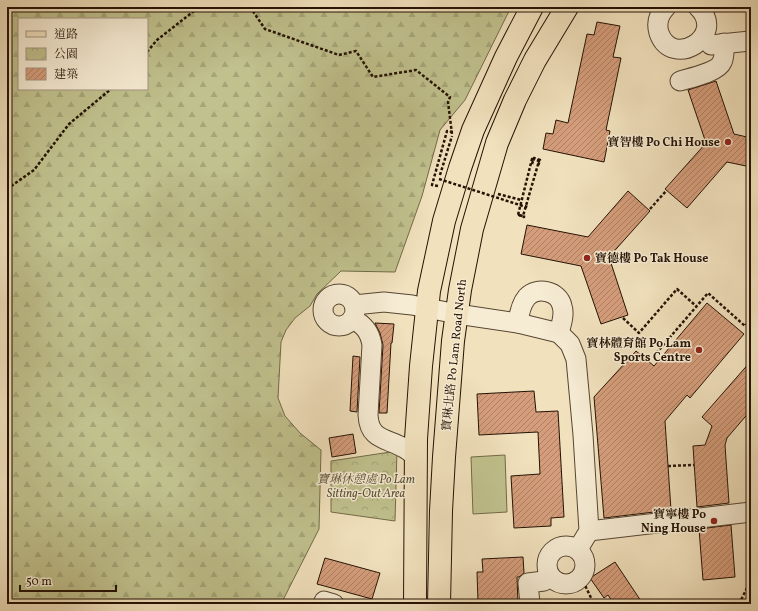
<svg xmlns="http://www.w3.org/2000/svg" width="758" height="611" font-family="Vollkorn,'Noto Serif TC',serif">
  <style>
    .grass { fill: #c0c18d; stroke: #726a48 }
    .forest { fill: url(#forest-firs); stroke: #726a48; fill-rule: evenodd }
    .park { fill: url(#park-crowns); stroke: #726a48 }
    .building { fill: url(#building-hatch); stroke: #241204 }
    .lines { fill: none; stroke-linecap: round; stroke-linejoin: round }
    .minor-casing { stroke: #574632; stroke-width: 21 }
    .major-casing { stroke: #241204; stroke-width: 24 }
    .path { stroke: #241204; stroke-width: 2.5; stroke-dasharray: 3 2; stroke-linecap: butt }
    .minor { stroke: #f6ecd4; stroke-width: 19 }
    .major { stroke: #f1e1bd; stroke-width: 22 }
    .path-bridge { stroke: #241204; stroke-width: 2.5; stroke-dasharray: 3 2; stroke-linecap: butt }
    .poi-dot { fill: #8f2418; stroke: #f6ecd4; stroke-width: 1.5 }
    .labels { text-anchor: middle; stroke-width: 3; stroke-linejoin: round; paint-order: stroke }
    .poi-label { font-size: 12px; font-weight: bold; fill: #241204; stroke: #f6ecd4; text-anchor: end }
    .street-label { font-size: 12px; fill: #241204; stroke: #f6ecd4 }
    .park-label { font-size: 12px; font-style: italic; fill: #5b4f34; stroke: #f6ecd4 }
  </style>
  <defs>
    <pattern id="forest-firs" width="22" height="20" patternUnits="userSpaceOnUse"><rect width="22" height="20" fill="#c0c18d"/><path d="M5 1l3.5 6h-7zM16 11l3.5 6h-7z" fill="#a5a578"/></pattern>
    <pattern id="park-crowns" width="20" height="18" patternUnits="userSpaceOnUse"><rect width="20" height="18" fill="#c0c18d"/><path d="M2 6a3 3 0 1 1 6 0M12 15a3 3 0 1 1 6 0" fill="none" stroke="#a5a578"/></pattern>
    <pattern id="building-hatch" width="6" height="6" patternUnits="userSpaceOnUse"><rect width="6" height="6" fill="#d59d7b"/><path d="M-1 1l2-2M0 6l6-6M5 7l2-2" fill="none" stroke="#ad7f63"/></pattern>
  </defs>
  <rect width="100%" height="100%" fill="#f1e1bd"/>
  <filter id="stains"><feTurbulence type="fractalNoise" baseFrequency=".005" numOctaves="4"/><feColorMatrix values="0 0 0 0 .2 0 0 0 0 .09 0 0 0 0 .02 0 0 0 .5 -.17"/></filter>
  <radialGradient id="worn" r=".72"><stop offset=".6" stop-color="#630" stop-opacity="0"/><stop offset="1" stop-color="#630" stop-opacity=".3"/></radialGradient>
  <polygon class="grass" points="505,455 507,512 473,514 471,457"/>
  <path class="forest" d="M7,7H511L465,100L440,130L422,196L395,272L341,271L317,294L310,306L295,318L286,330L281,342L278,398L285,416L300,433L321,450L319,529L281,604H7ZM19,19H147V89H19Z"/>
  <polygon class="park" points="397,451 395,521 331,512 331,461"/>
  <g class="building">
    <polygon points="597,22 620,26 613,57 621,58 606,130 610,131 604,162 543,149 546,133 553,134 556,120 568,123 587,34 594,35"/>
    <polygon points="716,81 734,134 747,137 746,141 751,142 751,167 727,162 687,208 665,189 706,143 688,90"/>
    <polygon points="628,191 650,211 609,257 628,315 601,324 581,266 521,254 527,225 588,237"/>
    <polygon points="707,303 744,334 690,398 687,395 665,421 671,510 604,518 594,397 636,351 654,366"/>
    <polygon points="375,323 394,324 392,343 391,343 387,413 379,413 383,345 380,333"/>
    <polygon points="353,356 360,357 357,412 350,411"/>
    <polygon points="751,361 751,410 727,438 725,445 729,503 697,507 693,446 705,445 712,426 702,417"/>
    <polygon points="534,391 536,412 558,411 564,517 551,518 551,526 514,528 511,476 540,474 538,432 479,435 477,394"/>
    <polygon points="353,434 356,453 332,457 329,438"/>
    <polygon points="731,525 735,577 703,580 699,529"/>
    <polygon points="523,557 524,573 519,577 517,577 518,604 496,604 496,601 478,602 477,572 483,572 482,559"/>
    <polygon points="325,558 380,573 372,599 317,584"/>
    <polygon points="615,562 643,604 614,604 608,595 604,598 590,578"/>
  </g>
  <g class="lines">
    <defs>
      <g id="minor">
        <path d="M666,7C659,14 656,23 659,33C672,70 728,36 698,7"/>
        <polyline points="711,45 750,41"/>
        <path d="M680,81C690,78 718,72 722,62C725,56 724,50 724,43"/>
        <circle cx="339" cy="310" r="16"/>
        <polyline points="354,305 384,302 412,305 457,314 518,323 559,333 570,344 576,359 583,435 589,531 578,549"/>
        <path d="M353,319C364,325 370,332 372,345L368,415C369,439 385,438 402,447C407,449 411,453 415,456"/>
        <path d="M518,323C519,314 521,304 527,297C537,286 559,291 562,306C565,315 561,325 559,333"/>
        <polyline points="589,531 751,512"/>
        <circle cx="566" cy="565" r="19"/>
        <polyline points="324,601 334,604"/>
        <polyline points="530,604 528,583 544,581 550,576"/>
      </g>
      <g id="major">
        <polyline points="415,604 416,439 421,366 429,291 444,221 460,168 473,130 506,57 532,7"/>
        <polyline points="439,604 441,511 444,457 453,341 460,290 472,229 497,143 515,100 535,60 567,7"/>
      </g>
    </defs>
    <use href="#minor" class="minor-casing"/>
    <use href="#major" class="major-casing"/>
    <g class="path">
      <polyline points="250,7 265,29 339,55 356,51 373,77 416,70 450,97 448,102 452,134"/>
      <polyline points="147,52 157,40 199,7"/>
      <polygon points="532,159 539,161 523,216 518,215"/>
      <polyline points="438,186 432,185 447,131 453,132"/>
      <polyline points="7,189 34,170 69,124 111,89"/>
      <polyline points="498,194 521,200"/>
      <polyline points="650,209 666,191"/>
      <polyline points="623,318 639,333 677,289 696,306"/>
      <polyline points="653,357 708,293 745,326 751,319"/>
      <polyline points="668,466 694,465"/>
      <polyline points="581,577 594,604"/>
      <polyline points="739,604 751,580"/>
    </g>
    <use href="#minor" class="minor"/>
    <use href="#major" class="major"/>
    <g class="path-bridge">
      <polyline points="532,164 534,158 540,160 538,166"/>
      <polyline points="440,175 452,136"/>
      <polyline points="439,179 526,207 527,204"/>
      <polyline points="519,214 519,215 524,217 524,215"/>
    </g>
  </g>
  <g class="poi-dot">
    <circle cx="728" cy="142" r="4"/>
    <circle cx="587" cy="258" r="4"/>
    <circle cx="699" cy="350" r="4"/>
    <circle cx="714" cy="521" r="4"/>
  </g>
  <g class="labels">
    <g class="poi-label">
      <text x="720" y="146">寶智樓 Po Chi House</text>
      <text x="595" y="262" text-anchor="start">寶德樓 Po Tak House</text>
      <text x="691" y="347">寶林體育館 Po Lam<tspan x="691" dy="14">Sports Centre</tspan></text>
      <text x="706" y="518">寶寧樓 Po<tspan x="706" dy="14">Ning House</tspan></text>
    </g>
    <g class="street-label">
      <text transform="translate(454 355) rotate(-84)" y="4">寶琳北路 Po Lam Road North</text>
    </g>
    <g class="park-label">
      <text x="366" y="483">寶琳休憩處 Po Lam<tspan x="366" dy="14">Sitting-Out Area</tspan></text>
    </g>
  </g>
  <rect width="758" height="611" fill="none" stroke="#f1e1bd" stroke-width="24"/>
  <rect x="8" y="8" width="742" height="595" fill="none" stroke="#241204" stroke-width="2"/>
  <rect x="12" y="12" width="734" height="587" fill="none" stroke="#241204"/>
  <rect x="18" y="18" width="130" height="72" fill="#f6ecd4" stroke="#a29581"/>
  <rect x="26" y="31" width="20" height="6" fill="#f1e1bd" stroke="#a29581"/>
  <text x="54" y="38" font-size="12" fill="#241204">道路</text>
  <rect x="26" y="48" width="20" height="12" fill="url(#park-crowns)" stroke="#a29581"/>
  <text x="54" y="58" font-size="12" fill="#241204">公園</text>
  <rect x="26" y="68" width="20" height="12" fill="url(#building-hatch)" stroke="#a29581"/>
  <text x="54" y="78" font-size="12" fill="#241204">建築</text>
  <path d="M20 585v6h96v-6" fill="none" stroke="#241204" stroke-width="2"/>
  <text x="26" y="585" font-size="12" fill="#241204" stroke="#f6ecd4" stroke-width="3" paint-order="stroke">50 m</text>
  <rect width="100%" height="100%" filter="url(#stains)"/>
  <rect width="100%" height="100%" fill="url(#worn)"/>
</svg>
